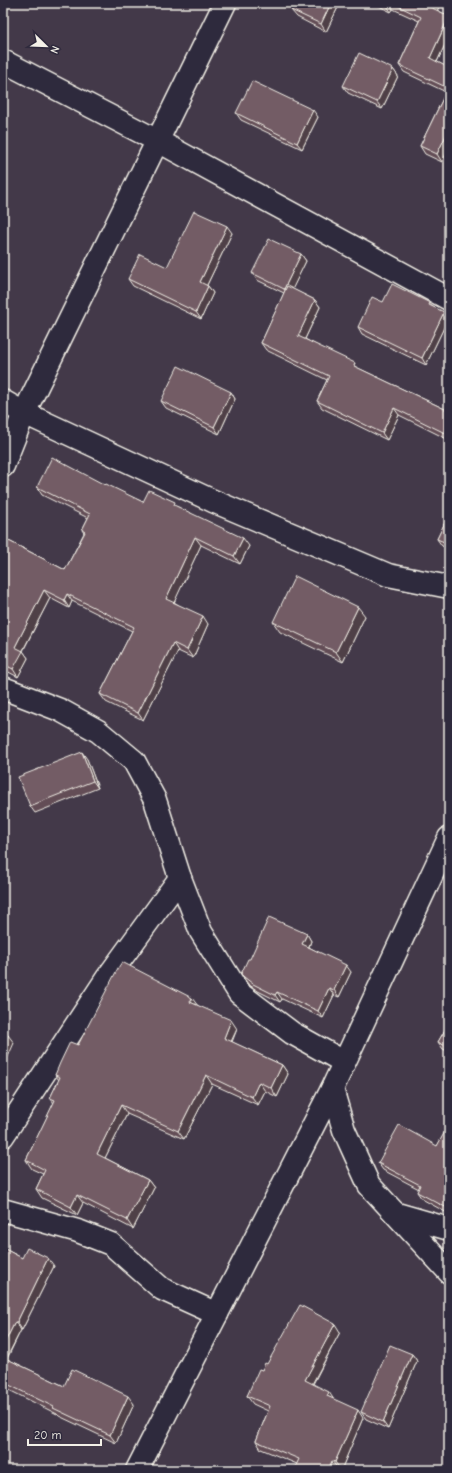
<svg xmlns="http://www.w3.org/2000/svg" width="452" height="1473" font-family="'Comic Neue',sans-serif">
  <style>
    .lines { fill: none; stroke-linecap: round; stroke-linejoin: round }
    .minor-casing { stroke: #f4f1e8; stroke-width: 25 }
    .minor { stroke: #2f2a3d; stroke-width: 22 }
    .wall { fill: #634e57; stroke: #f4f1e8 }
    .shaded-wall { fill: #504047; stroke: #f4f1e8 }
    .building { fill: #735b65; stroke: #f4f1e8 }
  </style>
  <rect width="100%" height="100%" fill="#433949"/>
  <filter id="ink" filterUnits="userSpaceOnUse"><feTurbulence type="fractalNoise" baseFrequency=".025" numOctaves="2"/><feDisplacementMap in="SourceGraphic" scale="8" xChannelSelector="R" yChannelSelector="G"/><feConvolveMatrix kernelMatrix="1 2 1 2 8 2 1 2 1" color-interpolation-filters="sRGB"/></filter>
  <g filter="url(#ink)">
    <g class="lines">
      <defs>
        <g id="minor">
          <polyline points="3,61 158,141 449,299"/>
          <polyline points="3,401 24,413 213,501 388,575 449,587"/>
          <polyline points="3,466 24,413 225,3"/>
          <polyline points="3,688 60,710 98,731 134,761 155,800 180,878 201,932 239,993 292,1033 344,1062"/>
          <polyline points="332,1089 344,1130 369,1185 449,1272"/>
          <polyline points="3,1136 107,978 180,878"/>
          <polyline points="3,1210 78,1231 111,1244 162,1289 217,1314"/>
          <polyline points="397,1214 449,1229"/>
          <polyline points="137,1470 332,1089 449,838"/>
        </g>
      </defs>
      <use href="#minor" class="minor-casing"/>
      <use href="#minor" class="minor"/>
    </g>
    <g class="wall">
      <polygon points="340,3 326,32 297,17 291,10"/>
      <polygon points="373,3 441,3 437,10 449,16 449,36 437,62 449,68 442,162 425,154 420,146 446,92 404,72 399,65 419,21 393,9 391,12"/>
      <polygon points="393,69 398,76 382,109 348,93 343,86"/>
      <polygon points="236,113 318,117 302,149 241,120"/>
      <polygon points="232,233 207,285 208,286 213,293 201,319 133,286 128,279 167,267"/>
      <polygon points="301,254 306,261 292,289 315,300 320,307 305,339 358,368 449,411 449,440 399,415 387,440 322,408 317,401 327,380 266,350 261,343 284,293 257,280 252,273"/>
      <polygon points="383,302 430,303 433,307 448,319 426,365 362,334 358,327"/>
      <polygon points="231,392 235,399 219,434 166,408 161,401"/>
      <polygon points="105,485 143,502 178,507 249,546 240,564 201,545 174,602 208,624 193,658 178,651 143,720 106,702 100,694 132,631 72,601 69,608 50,598 23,651 28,658 18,677 3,669 3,538 65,570 84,533 82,530 88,518 42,495 37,487"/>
      <polygon points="449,514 449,549 442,546 437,539"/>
      <polygon points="365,616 343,662 280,632 273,622"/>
      <polygon points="87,759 98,788 35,813 30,806"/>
      <polygon points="307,934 311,941 309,947 351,972 339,997 334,995 323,1018 282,999 280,1002 258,991 248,984 241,974 250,959"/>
      <polygon points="197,1005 237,1029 232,1042 282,1065 288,1074 277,1097 265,1091 258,1105 212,1084 184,1139 127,1114 105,1158 148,1180 154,1188 133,1229 83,1203 77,1215 42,1198 36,1189 43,1174 32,1169 26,1160 54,1103 50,1098 59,1080 55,1075 78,1045"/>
      <polygon points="449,1023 449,1052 443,1049 438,1042"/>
      <polygon points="449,1127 449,1214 422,1199 417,1192 419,1189 383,1170 378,1163 437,1146"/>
      <polygon points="3,1248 22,1258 54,1266 22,1330 21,1330 7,1359 64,1386 134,1404 116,1443 59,1416 57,1414 3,1387"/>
      <polygon points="340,1332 313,1384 334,1400 363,1418 341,1470 297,1464 261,1449 256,1441 268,1411 253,1404 247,1396 262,1370 267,1364"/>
      <polygon points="412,1354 417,1361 388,1429 366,1419 361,1412"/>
    </g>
    <g class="shaded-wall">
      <polygon points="331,3 340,3 326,32 321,24"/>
      <polygon points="386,3 389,3 393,9 391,12 386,4"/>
      <polygon points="431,3 441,3 435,15 430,7"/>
      <polygon points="449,17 449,36 435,66 430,58"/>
      <polygon points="393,69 398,76 382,109 377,102"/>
      <polygon points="313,110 318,117 302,149 297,143"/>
      <polygon points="449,129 449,148 442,162 437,154"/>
      <polygon points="227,226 232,233 205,289 200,282"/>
      <polygon points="301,254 306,261 289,296 284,289"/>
      <polygon points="208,286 213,293 201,319 196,312"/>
      <polygon points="315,300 320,307 303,343 298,336"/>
      <polygon points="444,312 448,319 426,365 422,358"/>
      <polygon points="231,392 235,399 219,434 214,427"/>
      <polygon points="394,408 399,415 387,440 382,433"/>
      <polygon points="195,537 201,545 172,607 166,599"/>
      <polygon points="243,538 249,546 240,564 234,556"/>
      <polygon points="44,590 50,598 22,652 23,651 28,658 18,677 13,669 15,647"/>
      <polygon points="67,594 72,601 69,608 64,600"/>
      <polygon points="358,607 365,616 343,662 336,652"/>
      <polygon points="203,616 208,624 193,658 187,650"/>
      <polygon points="173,643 178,651 143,720 138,713"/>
      <polygon points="82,752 87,759 98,788 93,781"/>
      <polygon points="307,934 311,941 307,951 302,944"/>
      <polygon points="346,965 351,972 339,997 334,990"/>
      <polygon points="329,988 334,995 323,1018 318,1011"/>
      <polygon points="277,992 282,999 280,1002 275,995"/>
      <polygon points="192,998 198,1006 190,1002"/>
      <polygon points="231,1020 237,1029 229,1046 224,1038"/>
      <polygon points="8,1035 14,1043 3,1068 3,1047"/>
      <polygon points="282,1065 288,1074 277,1097 271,1088"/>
      <polygon points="206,1075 212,1084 184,1139 178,1131"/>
      <polygon points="259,1082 265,1091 258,1105 252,1097"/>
      <polygon points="121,1105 127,1114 103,1162 97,1154"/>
      <polygon points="148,1180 154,1188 133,1229 127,1220"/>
      <polygon points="77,1195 83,1203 77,1215 71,1207"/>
      <polygon points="48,1258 54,1266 22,1330 17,1322"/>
      <polygon points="15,1322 21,1330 4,1363 3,1361 3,1346"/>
      <polygon points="335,1324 340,1332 310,1388 305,1380"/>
      <polygon points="412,1354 417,1361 388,1429 383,1422"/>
      <polygon points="329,1392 334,1400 327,1396"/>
      <polygon points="128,1396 134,1404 116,1443 110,1435"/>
      <polygon points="358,1410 363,1418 341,1470 335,1462"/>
      <polygon points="332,1461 338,1469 338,1470 328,1470"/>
    </g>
    <g class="building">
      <polygon points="294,3 331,3 321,24 291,10"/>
      <polygon points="392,3 431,3 430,7 449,16 430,58 449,68 449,129 437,154 420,146 448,88 399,65 421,17"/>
      <polygon points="359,53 393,69 377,102 343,86"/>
      <polygon points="252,81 313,110 297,143 236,113"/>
      <polygon points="194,211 227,226 200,282 208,286 196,312 128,279 140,254 167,267"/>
      <polygon points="269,239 301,254 284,289 252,273"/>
      <polygon points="392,284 430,303 429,305 444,312 422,358 358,327 372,297 383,302"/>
      <polygon points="287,286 315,300 298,336 355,363 354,366 449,411 449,435 394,408 382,433 317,401 329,376 261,343"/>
      <polygon points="178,366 231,392 214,427 161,401"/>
      <polygon points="52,457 105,485 106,484 143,502 149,490 175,502 174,505 243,538 234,556 195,537 166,599 203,616 187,650 173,643 138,713 100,694 134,627 67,594 64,600 44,590 15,647 23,651 13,669 3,664 3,538 65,570 85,532 82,530 90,514 37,487"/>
      <polygon points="449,514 449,544 437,539"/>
      <polygon points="295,576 358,607 336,652 273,622"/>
      <polygon points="82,752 93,781 30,806 18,777"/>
      <polygon points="269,917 307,934 302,944 346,965 334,990 329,988 318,1011 277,992 275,995 253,984 244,977 241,974 248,959 250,959"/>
      <polygon points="122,962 192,998 190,1002 231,1020 224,1038 282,1065 271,1088 259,1082 252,1097 206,1075 178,1131 121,1105 97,1154 148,1180 127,1220 77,1195 71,1207 36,1189 45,1170 26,1160 55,1100 50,1098 60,1077 55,1075 60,1063 70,1042 78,1045 118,968"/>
      <polygon points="449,1023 449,1048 438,1042"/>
      <polygon points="3,1032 8,1035 3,1047"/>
      <polygon points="399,1125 437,1146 448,1126 449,1127 449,1209 417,1192 420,1185 378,1163"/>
      <polygon points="3,1248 22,1258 27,1248 48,1258 17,1322 15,1322 3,1346"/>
      <polygon points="300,1305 335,1324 305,1380 329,1392 327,1396 358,1410 335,1462 332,1461 328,1470 294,1470 299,1459 256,1441 270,1406 247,1396 259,1369 262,1370 265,1363 267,1364"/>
      <polygon points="390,1345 412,1354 383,1422 361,1412"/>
      <polygon points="3,1357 64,1386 72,1369 128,1396 110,1435 53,1408 54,1407 3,1382"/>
    </g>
  </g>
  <rect width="452" height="1473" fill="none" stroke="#2f2a3d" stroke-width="16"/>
  <rect x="8" y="8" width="436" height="1457" fill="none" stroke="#f4f1e8" stroke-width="1.5" filter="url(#ink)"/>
  <g transform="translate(46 46) rotate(113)" stroke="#2f2a3d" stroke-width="3" paint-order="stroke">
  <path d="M0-3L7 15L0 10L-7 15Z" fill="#f4f1e8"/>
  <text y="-6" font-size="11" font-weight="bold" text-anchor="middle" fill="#f4f1e8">N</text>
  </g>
  <path d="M28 1439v6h73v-6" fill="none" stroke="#f4f1e8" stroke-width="2"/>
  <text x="34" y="1439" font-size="12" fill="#f4f1e8" stroke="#2f2a3d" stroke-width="3" paint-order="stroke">20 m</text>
</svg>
